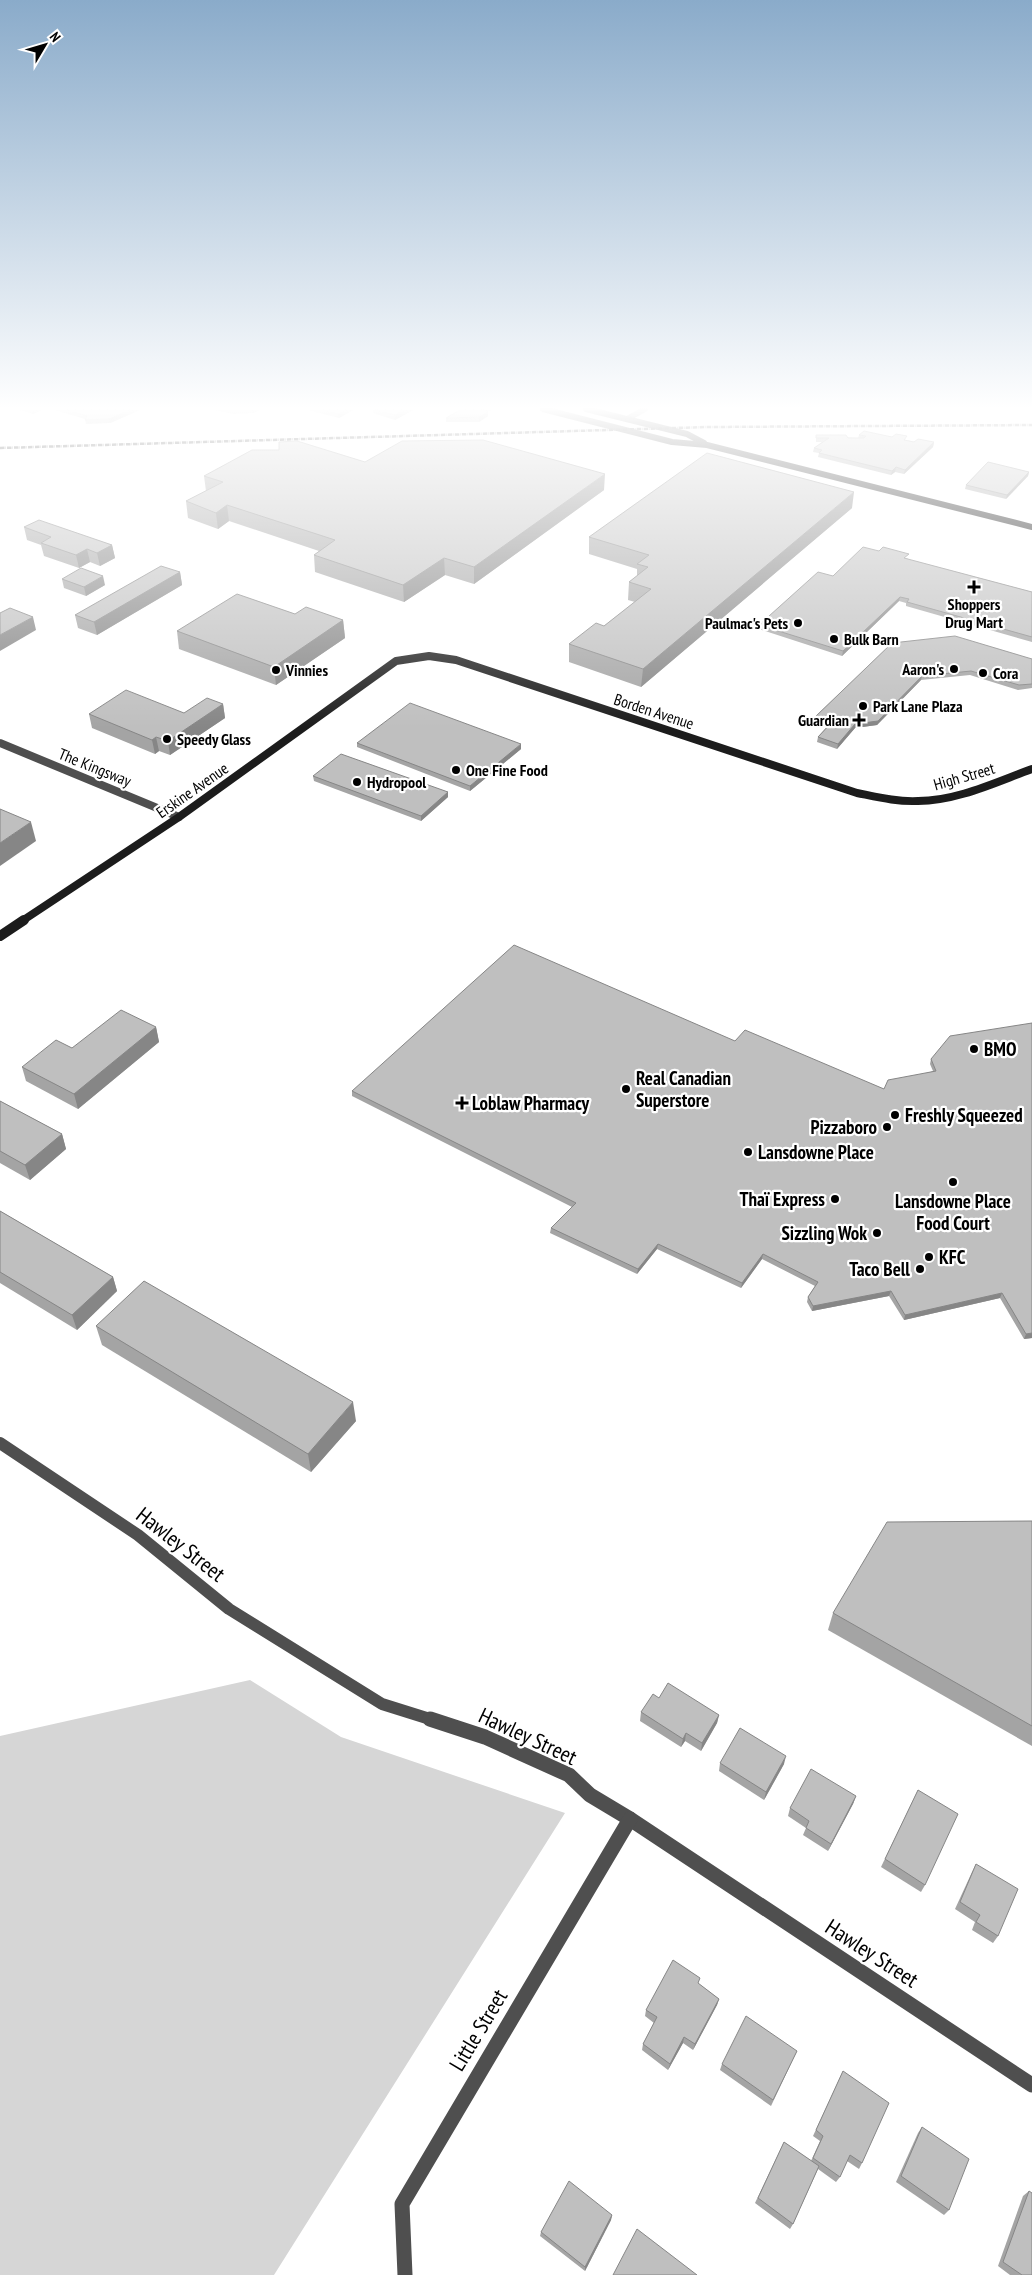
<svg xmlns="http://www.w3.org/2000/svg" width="1032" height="2275" font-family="'PT Sans Narrow',sans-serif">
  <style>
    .green { fill: #d6d6d6 }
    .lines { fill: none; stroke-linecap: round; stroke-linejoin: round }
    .street-far3 { stroke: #4f4f4f; stroke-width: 6 }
    .street-far2 { stroke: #4f4f4f; stroke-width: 8 }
    .street-far1 { stroke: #4f4f4f; stroke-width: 12 }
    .street { stroke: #4f4f4f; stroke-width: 15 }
    .secondary-far2 { stroke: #1c1c1c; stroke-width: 6 }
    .secondary-far1 { stroke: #1c1c1c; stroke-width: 8 }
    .secondary { stroke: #1c1c1c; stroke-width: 10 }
    .rail { stroke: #000; stroke-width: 2.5; stroke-dasharray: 4.5 1 0.5 1; stroke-linecap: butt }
    .wall { fill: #a4a4a4 }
    .shaded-wall { fill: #868686 }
    .building { fill: #bfbfbf; stroke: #868686 }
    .poi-dot { fill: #000; stroke: #fff; stroke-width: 2 }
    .labels { text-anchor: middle; stroke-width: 4.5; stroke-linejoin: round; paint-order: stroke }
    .far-poi-label { font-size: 16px; font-weight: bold; fill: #000; stroke: #fff; text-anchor: start }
    .far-street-label { font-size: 16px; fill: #000; stroke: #fff }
    .poi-label { font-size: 19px; font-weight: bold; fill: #000; stroke: #fff; text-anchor: start }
    .near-street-label { font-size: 22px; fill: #000; stroke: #fff }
  </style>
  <rect width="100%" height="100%" fill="#fff"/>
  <polygon class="green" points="250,1680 341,1737 565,1813 274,2275 0,2275 0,1736"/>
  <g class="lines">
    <polyline class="street-far3" points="627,419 645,409"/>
    <polyline class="street-far2" points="0,743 179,817"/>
    <polyline class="street-far1" points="0,1443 138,1535 229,1609 382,1704 433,1720"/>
    <g class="street">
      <polyline points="430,1719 485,1737 569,1775 590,1795 630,1819 1032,2085"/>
      <polyline points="405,2275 402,2204 630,1819"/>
    </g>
    <g class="secondary-far2">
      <polyline points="543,409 672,442 707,445 1032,527"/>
      <polyline points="586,409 687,434 704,443"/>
    </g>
    <path class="secondary-far1" d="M22,921L179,817L396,661L429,656L456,660L857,793C877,797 897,802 918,801C957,801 996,782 1032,769"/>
    <polyline class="secondary" points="0,936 24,920"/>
    <polyline class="rail" points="0,448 708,427 1032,425"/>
  </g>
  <g class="wall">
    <polygon points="20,410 42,410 33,414"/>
    <polygon points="55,410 140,410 110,423 86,424 85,419"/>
    <polygon points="216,410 260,410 253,413 233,414"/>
    <polygon points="308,410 353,410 339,418"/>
    <polygon points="373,410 413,410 395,420 373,413"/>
    <polygon points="488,416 479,422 446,422 446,418"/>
    <polygon points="816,435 858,438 859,435 907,440 914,442 934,442 933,447 904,474 895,472 891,475 818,457 819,453 813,452 814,448 822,442 816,442"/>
    <polygon points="365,462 604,490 474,584 445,575 404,602 315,572 314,555 319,551 229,521 218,529 188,518 186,501 206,491 204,476"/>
    <polygon points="1029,472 1028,476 1006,499 965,489 966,485"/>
    <polygon points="852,508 641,687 569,662 569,644 604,626 635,602 628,600 629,582 637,576 637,569 589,554 589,537"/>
    <polygon points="24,527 112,545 115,558 100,566 90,562 79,568 44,556 41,545 27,540"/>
    <polygon points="908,558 907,559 1032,592 1032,642 906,606 906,603 899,601 842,656 759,629 759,625 833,576"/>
    <polygon points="180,572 182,585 97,635 78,628 75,615"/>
    <polygon points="62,579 105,585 86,596 64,588"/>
    <polygon points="343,620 345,638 276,685 179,649 177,631"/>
    <polygon points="892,643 1032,659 1032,688 1018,690 970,675 921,680 877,725 855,728 837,749 817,742 818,737 827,727 814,722 815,717"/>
    <polygon points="223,704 225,718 170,755 159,751 155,754 92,728 89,714 184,713"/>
    <polygon points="357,743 521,749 470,791 357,747"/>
    <polygon points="313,776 448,792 448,797 421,821 314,781"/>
    <polygon points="1032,1023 1032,1338 1024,1339 1000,1298 904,1320 889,1296 812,1311 807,1302 808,1297 815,1286 762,1259 741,1288 657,1249 637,1274 550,1233 551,1228 572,1207 352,1096 352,1091 735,1041 884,1089 933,1071 930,1064 931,1059"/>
    <polygon points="156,1027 159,1042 78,1109 26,1081 22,1067 72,1048"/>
    <polygon points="0,1101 62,1134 66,1149 30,1180 0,1163"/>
    <polygon points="0,1211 113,1277 117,1291 77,1330 0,1283"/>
    <polygon points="96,1326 356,1421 311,1472 102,1345"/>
    <polygon points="1032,1521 1032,1746 828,1630 833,1613"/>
    <polygon points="659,1698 719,1715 717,1723 701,1751 685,1741 681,1747 640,1721 641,1712"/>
    <polygon points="720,1763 784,1764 764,1800 719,1771"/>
    <polygon points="918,1790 925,1885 921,1892 881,1867"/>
    <polygon points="856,1796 853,1804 828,1851 803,1835 806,1828 788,1816 790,1808"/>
    <polygon points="976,1864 998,1936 993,1943 972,1930 975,1922 955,1909 972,1872"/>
    <polygon points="699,1984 719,1999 717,2005 693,2050 683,2043 668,2070 642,2050 643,2044 654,2023 645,2016 646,2010"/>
    <polygon points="797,2051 771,2106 720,2070 722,2064"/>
    <polygon points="843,2071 862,2163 859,2169 847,2161 840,2177 836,2182 818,2169 793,2224 790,2229 755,2203 784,2142 811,2161 820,2141 813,2136"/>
    <polygon points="922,2127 949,2210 944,2215 896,2182 918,2133"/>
    <polygon points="1029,2191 1032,2275 1010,2275 998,2266 1023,2196"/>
    <polygon points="612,2215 611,2220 585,2271 540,2236 541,2232"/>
  </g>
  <g class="shaded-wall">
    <polygon points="32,410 42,410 33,414"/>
    <polygon points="130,410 140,410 110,423 109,419"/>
    <polygon points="252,410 260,410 253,413"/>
    <polygon points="346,410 353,410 339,418 338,414"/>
    <polygon points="405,410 413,410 395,420 395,415"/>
    <polygon points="483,410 491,410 483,414"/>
    <polygon points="488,412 488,416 479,422 479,417"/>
    <polygon points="934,442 933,447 904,474 905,470"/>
    <polygon points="896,467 895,472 891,475 892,471"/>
    <polygon points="1029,472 1028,476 1006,499 1007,495"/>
    <polygon points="605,474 604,490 474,584 474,567"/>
    <polygon points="854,492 852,508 641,687 643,669"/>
    <polygon points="227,505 229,521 218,529 216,513"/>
    <polygon points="112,545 115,558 100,566 97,553"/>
    <polygon points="87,549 90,562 79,568 76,555"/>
    <polygon points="444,558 445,575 404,602 403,585"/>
    <polygon points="180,572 182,585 97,635 94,622"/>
    <polygon points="103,576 105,585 86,596 84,587"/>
    <polygon points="900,597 899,601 842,656 843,651"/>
    <polygon points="33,617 36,630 0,651 0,635"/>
    <polygon points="343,620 345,638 276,685 274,667"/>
    <polygon points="922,676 921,680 877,725 855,728 837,749 838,744 855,724"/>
    <polygon points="223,704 225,718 170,755 168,741"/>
    <polygon points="156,737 159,751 155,754 152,740"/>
    <polygon points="521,744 521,749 470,791 470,786"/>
    <polygon points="448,792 448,797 421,821 421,816"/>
    <polygon points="31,822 36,841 0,866 0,843"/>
    <polygon points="156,1027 159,1042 78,1109 74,1094"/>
    <polygon points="62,1134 66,1149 30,1180 25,1165"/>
    <polygon points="658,1244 657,1249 637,1274 638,1269"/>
    <polygon points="763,1254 762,1259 741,1288 742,1283"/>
    <polygon points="113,1277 117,1291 77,1330 72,1315"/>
    <polygon points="891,1291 889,1296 812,1311 813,1306"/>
    <polygon points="1002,1293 1000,1298 904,1320 905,1315"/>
    <polygon points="1032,1333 1032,1338 1024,1339 1026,1334"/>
    <polygon points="353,1402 356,1421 311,1472 308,1454"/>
    <polygon points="719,1715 717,1723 701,1751 702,1743"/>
    <polygon points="686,1733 685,1741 681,1747 683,1739"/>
    <polygon points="786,1756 784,1764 764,1800 766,1792"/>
    <polygon points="856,1796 853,1804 828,1851 831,1844"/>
    <polygon points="719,1999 717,2005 693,2050 695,2044"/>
    <polygon points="684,2037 683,2043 668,2070 670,2064"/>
    <polygon points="612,2215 611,2220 585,2271 585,2267"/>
  </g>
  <g class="building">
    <polygon points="67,410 130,410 109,419 85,420 87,416"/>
    <polygon points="323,410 346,410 338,414"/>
    <polygon points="375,410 405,410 395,415"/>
    <polygon points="460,410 484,410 483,410 488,412 479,417 446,418"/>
    <polygon points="864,431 892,437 896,434 907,436 904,440 914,442 918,439 934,442 905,470 896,467 892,471 819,453 822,450 814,448 829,438 816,438 816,435 846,435 848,438 864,438 866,436 859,435"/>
    <polygon points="483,440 605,474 474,567 444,558 403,585 314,555 335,540 227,505 216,513 186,501 223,482 204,476 252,450 279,450 279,442 297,441 365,462 402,441"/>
    <polygon points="707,453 854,492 643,669 569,644 596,623 604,626 651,589 629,582 648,567 637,564 649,555 589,537"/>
    <polygon points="988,462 1029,472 1007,495 966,485"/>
    <polygon points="39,520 112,545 97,553 87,549 76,555 41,543 51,537 24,527"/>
    <polygon points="863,547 879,551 883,547 909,554 904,558 1032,592 1032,637 907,602 909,599 900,597 843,651 759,625 818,572 833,576"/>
    <polygon points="161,566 180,572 94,622 75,615"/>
    <polygon points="81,568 103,576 84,587 62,579"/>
    <polygon points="237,594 295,614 306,607 343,620 274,667 177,631"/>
    <polygon points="10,608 33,617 0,635 0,613"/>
    <polygon points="955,636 1032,659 1032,684 1019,685 971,671 922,676 878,721 855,724 838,744 818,737 831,723 815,717 892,643"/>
    <polygon points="126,690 184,713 207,698 223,704 168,741 156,737 152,740 89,714"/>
    <polygon points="410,703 521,744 470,786 357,743"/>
    <polygon points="341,754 448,792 421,816 313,776"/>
    <polygon points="0,809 31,822 0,843"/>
    <polygon points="514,945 735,1041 745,1030 884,1089 888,1080 936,1071 931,1059 950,1036 1032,1023 1032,1333 1026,1334 1002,1293 905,1315 891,1291 813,1306 808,1297 818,1282 763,1254 742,1283 658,1244 638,1269 551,1228 576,1203 352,1091"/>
    <polygon points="121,1010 156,1027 74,1094 22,1067 56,1040 72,1048"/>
    <polygon points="0,1101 62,1134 25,1165 0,1151"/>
    <polygon points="0,1211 113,1277 72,1315 0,1272"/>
    <polygon points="144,1281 353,1402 308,1454 96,1326"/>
    <polygon points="1032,1521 1032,1726 833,1613 887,1522"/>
    <polygon points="668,1683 719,1715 702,1743 686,1733 683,1739 641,1712 653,1694 659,1698"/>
    <polygon points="740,1728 786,1756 766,1792 720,1763"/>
    <polygon points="811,1769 856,1796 831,1844 806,1828 809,1821 790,1808"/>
    <polygon points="918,1790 958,1814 925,1885 885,1859"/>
    <polygon points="976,1864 1018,1889 998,1936 976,1922 980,1915 960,1902"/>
    <polygon points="673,1960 700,1978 698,1983 719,1999 695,2044 684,2037 670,2064 643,2044 657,2017 646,2010"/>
    <polygon points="746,2016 797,2051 773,2100 722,2064"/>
    <polygon points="843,2071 889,2103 862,2163 850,2155 840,2177 813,2158 823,2136 816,2130"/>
    <polygon points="922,2127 969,2159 949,2210 901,2176"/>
    <polygon points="784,2142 819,2166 793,2224 758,2198"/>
    <polygon points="569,2181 612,2215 585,2267 541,2232"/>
    <polygon points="1029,2191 1032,2193 1032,2275 1022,2275 1003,2262"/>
    <polygon points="637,2229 697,2275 613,2275"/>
  </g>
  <linearGradient id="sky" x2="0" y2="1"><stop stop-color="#8aabca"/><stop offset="0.56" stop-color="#fff"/><stop offset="1" stop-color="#fff" stop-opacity="0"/></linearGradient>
  <rect width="1032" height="728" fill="url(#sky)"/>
  <g class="poi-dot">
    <path d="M971.5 579.5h5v5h5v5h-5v5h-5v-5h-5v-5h5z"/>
    <circle cx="798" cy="623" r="5"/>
    <circle cx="834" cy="639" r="5"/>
    <circle cx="954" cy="669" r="5"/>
    <circle cx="276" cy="670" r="5"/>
    <circle cx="983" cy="673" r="5"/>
    <circle cx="863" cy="706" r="5"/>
    <path d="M856.5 712.5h5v5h5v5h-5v5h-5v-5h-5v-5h5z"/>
    <circle cx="167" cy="739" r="5"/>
    <circle cx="456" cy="770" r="5"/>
    <circle cx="357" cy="782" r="5"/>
    <circle cx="974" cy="1049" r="5"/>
    <circle cx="626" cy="1089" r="5"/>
    <path d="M459.5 1095.5h5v5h5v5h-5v5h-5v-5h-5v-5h5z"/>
    <circle cx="895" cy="1115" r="5"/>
    <circle cx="887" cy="1127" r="5"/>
    <circle cx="748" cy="1152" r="5"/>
    <circle cx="953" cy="1182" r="5"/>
    <circle cx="835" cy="1199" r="5"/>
    <circle cx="877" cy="1233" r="5"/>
    <circle cx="929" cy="1257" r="5"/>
    <circle cx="920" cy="1269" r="5"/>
  </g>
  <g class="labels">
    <g class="far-poi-label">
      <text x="974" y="610" text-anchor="middle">Shoppers<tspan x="974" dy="18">Drug Mart</tspan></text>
      <text x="788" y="629" text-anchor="end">Paulmac's Pets</text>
      <text x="844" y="645">Bulk Barn</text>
      <text x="944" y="675" text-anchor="end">Aaron's</text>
      <text x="286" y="676">Vinnies</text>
      <text x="993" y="679">Cora</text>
      <text x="873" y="712">Park Lane Plaza</text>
      <text x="849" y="726" text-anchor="end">Guardian</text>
      <text x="177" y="745">Speedy Glass</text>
      <text x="466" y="776">One Fine Food</text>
      <text x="367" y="788">Hydropool</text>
    </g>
    <g class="far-street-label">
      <text transform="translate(654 711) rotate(18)" y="6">Borden Avenue</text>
      <text transform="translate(95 767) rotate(22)" y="6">The Kingsway</text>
      <text transform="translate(964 776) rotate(-16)" y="6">High Street</text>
      <text transform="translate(192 790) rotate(-35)" y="6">Erskine Avenue</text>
    </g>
    <g class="poi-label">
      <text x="984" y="1056">BMO</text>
      <text x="636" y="1085">Real Canadian<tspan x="636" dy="22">Superstore</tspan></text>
      <text x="472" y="1110">Loblaw Pharmacy</text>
      <text x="905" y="1122">Freshly Squeezed</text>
      <text x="877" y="1134" text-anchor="end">Pizzaboro</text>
      <text x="758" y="1159">Lansdowne Place</text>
      <text x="825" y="1206" text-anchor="end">Thaï Express</text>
      <text x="953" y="1208" text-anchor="middle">Lansdowne Place<tspan x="953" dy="22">Food Court</tspan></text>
      <text x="867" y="1240" text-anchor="end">Sizzling Wok</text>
      <text x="939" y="1264">KFC</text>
      <text x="910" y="1276" text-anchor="end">Taco Bell</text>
    </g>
    <g class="near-street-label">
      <text transform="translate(181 1544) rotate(38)" y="8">Hawley Street</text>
      <text transform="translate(528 1736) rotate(25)" y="8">Hawley Street</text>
      <text transform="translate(872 1953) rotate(33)" y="8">Hawley Street</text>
      <text transform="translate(478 2030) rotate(-59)" y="8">Little Street</text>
    </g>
  </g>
  <g transform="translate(45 45) rotate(52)" stroke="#ffffff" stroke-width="4" paint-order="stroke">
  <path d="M0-4L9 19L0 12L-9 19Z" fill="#000000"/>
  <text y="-8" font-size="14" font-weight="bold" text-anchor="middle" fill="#000000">N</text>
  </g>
</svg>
